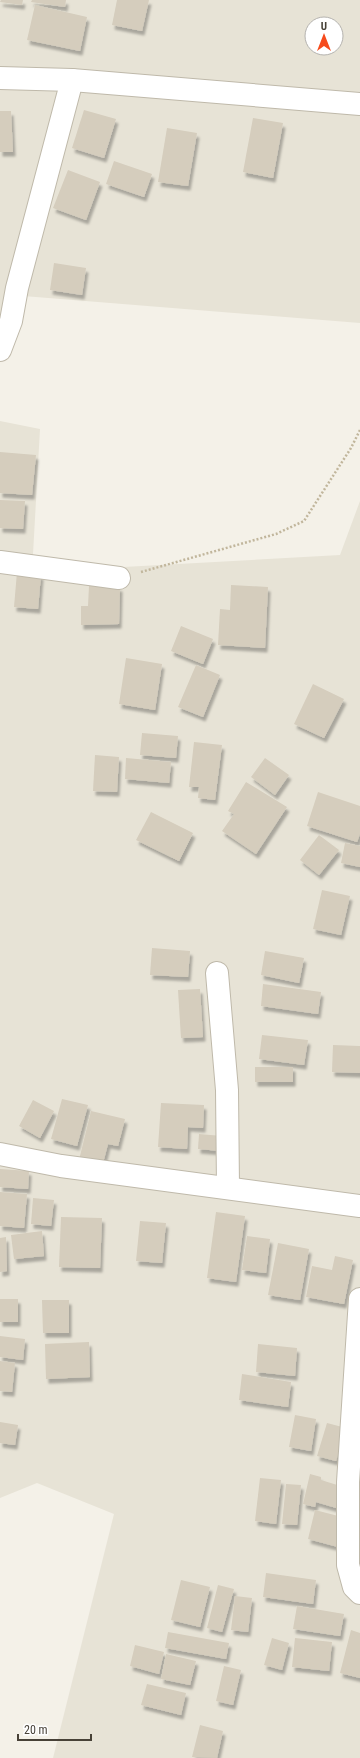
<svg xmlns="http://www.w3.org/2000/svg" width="360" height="1758" font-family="'Roboto Condensed',sans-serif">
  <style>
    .residential { fill: #e7e3d6; fill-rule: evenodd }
    .building { fill: #d5cdbd; filter: url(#shadow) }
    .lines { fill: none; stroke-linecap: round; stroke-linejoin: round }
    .minor-casing { stroke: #bfb9aa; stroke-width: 24 }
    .path { stroke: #c1b69c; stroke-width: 2.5; stroke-dasharray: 2 2; stroke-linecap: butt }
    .minor { stroke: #fff; stroke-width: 22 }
  </style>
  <defs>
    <filter id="shadow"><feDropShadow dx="2.5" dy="4.5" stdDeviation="1" flood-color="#0004"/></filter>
  </defs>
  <rect width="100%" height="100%" fill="#f4f1e8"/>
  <g class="residential">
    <path d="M0,0H360V323L11,295L0,334ZM312,24H336V48H312Z"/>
    <polygon points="0,421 40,429 32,572 340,555 360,501 360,1758 53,1758 114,1514 37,1483 0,1498"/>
  </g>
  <g class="building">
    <polygon points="1,0 23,0 22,5 0,2"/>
    <polygon points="32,0 66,0 65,7 31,2"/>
    <polygon points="117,0 149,0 142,31 112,25"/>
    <polygon points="35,5 87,17 80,51 27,40"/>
    <polygon points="84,110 116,119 104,158 72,148"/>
    <polygon points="0,111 11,111 13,152 0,152"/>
    <polygon points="253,118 283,123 273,178 243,172"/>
    <polygon points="167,128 197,133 188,186 158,182"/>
    <polygon points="114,161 152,174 144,197 106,184"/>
    <polygon points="68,170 100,182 86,220 53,208"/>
    <polygon points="54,263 86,268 82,295 50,290"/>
    <polygon points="0,452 36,455 32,495 0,493"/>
    <polygon points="0,500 25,501 23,529 0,528"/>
    <polygon points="17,572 41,575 38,609 14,607"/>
    <polygon points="231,585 268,587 265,648 218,645 220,609 230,610"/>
    <polygon points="89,586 120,587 119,624 81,625 81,606 88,606"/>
    <polygon points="181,626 213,639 203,664 171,651"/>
    <polygon points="126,658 162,664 155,710 119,704"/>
    <polygon points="196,665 220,675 203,717 178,707"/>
    <polygon points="313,684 344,699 324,738 294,724"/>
    <polygon points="142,733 178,736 176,758 140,755"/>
    <polygon points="194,742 222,745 215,800 198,798 199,787 189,787"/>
    <polygon points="95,755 119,757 117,792 93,791"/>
    <polygon points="126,758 171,762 169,783 125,779"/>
    <polygon points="265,758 289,775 275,795 251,777"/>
    <polygon points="246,782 287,807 256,854 222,831 234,814 228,811"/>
    <polygon points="318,792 360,806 360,834 357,842 307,826"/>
    <polygon points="151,812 193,833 179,861 136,840"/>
    <polygon points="319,835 339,850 319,875 300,860"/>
    <polygon points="345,843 360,846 360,867 341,863"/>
    <polygon points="322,890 350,896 341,935 313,929"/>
    <polygon points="152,948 190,951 188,977 150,975"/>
    <polygon points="265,951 304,958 299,983 261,975"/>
    <polygon points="263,984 321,992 318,1014 261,1006"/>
    <polygon points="200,989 203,1037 181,1038 178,990"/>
    <polygon points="262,1035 308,1040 304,1065 259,1059"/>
    <polygon points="333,1045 360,1046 360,1073 332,1072"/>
    <rect x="255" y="1067" width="38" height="15"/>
    <polygon points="62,1099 88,1105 77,1146 51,1139"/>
    <polygon points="33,1100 54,1111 40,1138 19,1126"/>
    <polygon points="161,1103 204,1105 203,1128 188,1127 187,1149 158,1147"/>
    <polygon points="91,1111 125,1119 118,1146 108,1144 102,1167 79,1160"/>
    <polygon points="199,1134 222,1136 221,1151 198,1149"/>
    <polygon points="0,1169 29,1171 28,1189 0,1187"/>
    <polygon points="0,1192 27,1194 24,1228 0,1226"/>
    <polygon points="33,1198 54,1200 51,1226 31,1224"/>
    <polygon points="216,1212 245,1216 236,1282 207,1278"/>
    <polygon points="61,1217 102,1218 100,1268 59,1267"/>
    <polygon points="140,1221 166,1223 162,1263 136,1261"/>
    <polygon points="42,1231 44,1256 14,1259 11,1235"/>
    <polygon points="247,1236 270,1239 266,1273 242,1270"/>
    <polygon points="6,1237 7,1271 0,1272 0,1238"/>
    <polygon points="278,1243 309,1249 300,1300 268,1295"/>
    <polygon points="335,1256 353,1260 344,1304 306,1297 312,1266 332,1270"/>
    <rect x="0" y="1299" width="18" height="23"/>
    <polygon points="42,1300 69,1300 69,1333 43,1333"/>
    <polygon points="0,1336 25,1339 23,1360 0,1357"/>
    <polygon points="89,1342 90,1377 46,1379 45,1344"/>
    <polygon points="258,1344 297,1348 295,1376 256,1372"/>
    <polygon points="0,1361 15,1363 12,1392 0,1391"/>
    <polygon points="242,1374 291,1382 288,1407 239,1400"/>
    <polygon points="295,1415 316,1419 311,1451 289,1447"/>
    <polygon points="0,1422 18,1425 15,1445 0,1443"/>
    <polygon points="327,1423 346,1428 336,1461 317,1456"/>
    <polygon points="310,1474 321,1477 321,1480 347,1488 343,1510 316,1502 315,1507 303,1504"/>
    <polygon points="260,1478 281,1480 276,1524 255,1521"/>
    <polygon points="286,1484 301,1485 297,1525 282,1524"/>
    <polygon points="315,1510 346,1518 338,1547 308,1539"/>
    <polygon points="356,1528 360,1529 360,1556 351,1554"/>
    <polygon points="266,1573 316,1580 313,1604 263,1597"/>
    <polygon points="181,1580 210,1587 200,1627 171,1620"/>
    <polygon points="218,1585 234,1589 222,1632 207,1628"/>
    <polygon points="235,1596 252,1598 248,1632 231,1630"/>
    <polygon points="297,1606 344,1614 340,1636 293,1629"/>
    <polygon points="351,1630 360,1633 360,1678 340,1673"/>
    <polygon points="168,1632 229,1643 226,1659 165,1648"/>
    <polygon points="272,1638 289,1643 282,1670 264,1665"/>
    <polygon points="295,1638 332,1642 329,1671 292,1667"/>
    <polygon points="135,1645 164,1652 159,1674 130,1666"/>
    <polygon points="166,1654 196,1661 190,1685 161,1679"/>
    <polygon points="224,1666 241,1670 233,1705 216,1701"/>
    <polygon points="147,1684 186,1693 181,1715 141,1705"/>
    <polygon points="200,1725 223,1731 217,1758 192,1757"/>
  </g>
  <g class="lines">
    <defs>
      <g id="minor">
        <polyline points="0,78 72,80 360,104"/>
        <polyline points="0,350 11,321 17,288 72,80"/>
        <polyline points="0,562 119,578"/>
        <polyline points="217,973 227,1090 228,1187"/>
        <polyline points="0,1154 61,1166 360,1206"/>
        <polyline points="360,1299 348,1482 348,1565 354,1587 360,1593"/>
      </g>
    </defs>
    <use href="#minor" class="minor-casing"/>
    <polyline class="path" points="141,572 276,534 304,521 351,448 360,430"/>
    <use href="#minor" class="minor"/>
  </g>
  <g transform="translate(324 36)"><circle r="19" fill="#ffffff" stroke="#b5b3af"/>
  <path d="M0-3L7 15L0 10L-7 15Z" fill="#f64b1c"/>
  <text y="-6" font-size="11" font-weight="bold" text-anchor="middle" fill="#474137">U</text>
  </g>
  <path d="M18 1734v6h73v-6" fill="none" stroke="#474137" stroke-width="2"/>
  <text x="24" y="1734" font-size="12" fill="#474137" stroke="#ffffff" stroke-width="3" paint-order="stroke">20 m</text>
</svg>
